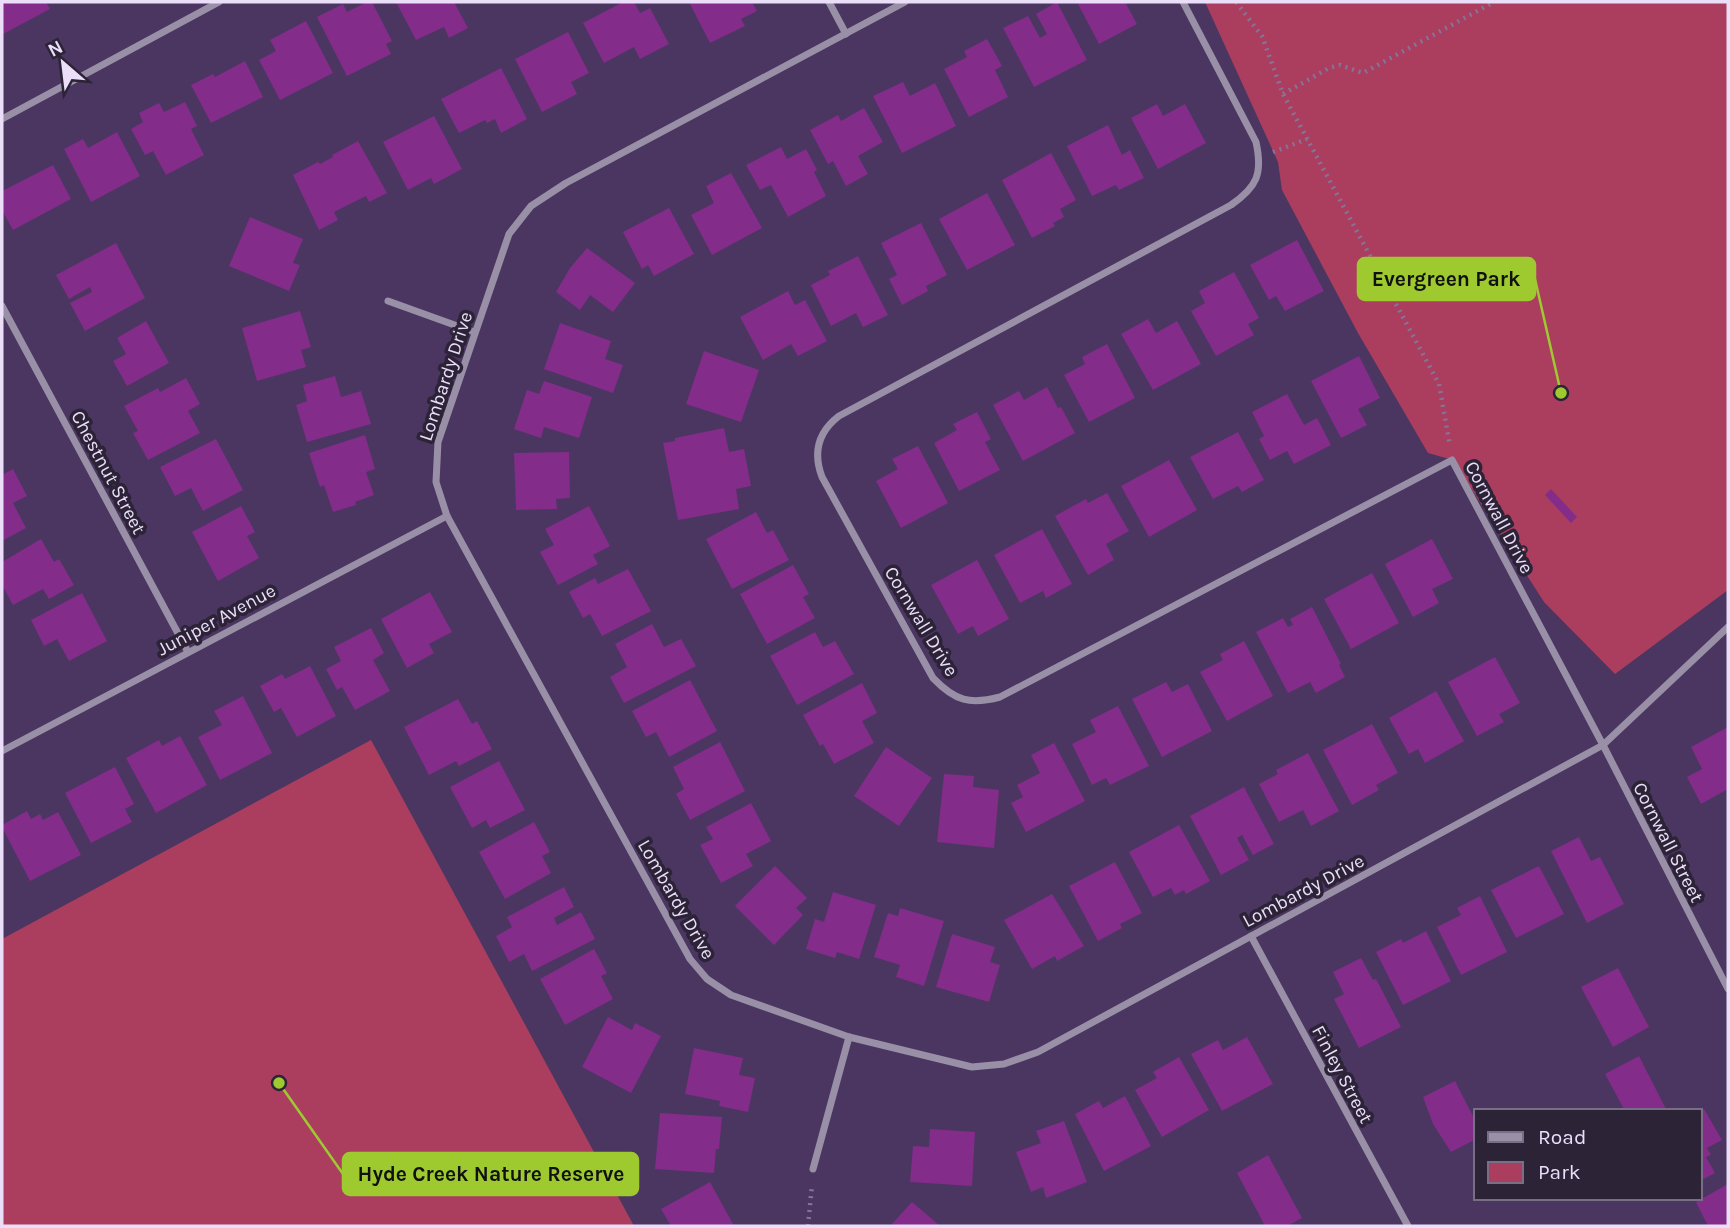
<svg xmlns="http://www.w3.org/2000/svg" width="1730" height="1228" font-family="Karla,sans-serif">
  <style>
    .green { fill: #ab3e5f }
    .building { fill: #832c8a }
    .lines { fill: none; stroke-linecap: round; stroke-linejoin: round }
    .path { stroke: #857499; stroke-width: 4.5; stroke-dasharray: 2 5; stroke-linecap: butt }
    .minor { stroke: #998fa6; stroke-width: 7 }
    .labels { text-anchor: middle; stroke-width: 7; stroke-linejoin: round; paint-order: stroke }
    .street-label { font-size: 19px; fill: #eadef9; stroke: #2c2337 }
    .leader { fill: none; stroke: #9eca2f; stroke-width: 2.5 }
    .callout-dot { fill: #9eca2f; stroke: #2c2337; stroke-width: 2.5 }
    .callout { fill: #9eca2f; stroke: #9eca2f; stroke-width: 2.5 }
    .callout-label { font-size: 21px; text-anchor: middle; font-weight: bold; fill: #111 }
  </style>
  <rect width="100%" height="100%" fill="#4a3661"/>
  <g class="green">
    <polygon points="1205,2 1728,2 1728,590 1615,674 1544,602 1453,460 1428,453 1358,333 1282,190 1278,162"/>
    <polygon points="371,740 634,1226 2,1226 2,939"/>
  </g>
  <g class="building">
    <polygon points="2,2 46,2 50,9 3,34"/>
    <polygon points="367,2 372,2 392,41 386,44 391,54 347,76 317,17 343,4 347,12"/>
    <polygon points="396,2 454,2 468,28 449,38 444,27 416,40"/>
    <polygon points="623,2 634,2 640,13 650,8 669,44 640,59 634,47 604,63 583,23"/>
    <polygon points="689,2 752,2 757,11 741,19 745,26 710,43"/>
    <polygon points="1057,2 1087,60 1034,87 1003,28 1028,16 1040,38 1047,34 1036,14"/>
    <polygon points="1077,2 1125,2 1137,24 1099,44"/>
    <polygon points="306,21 333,73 280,100 259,60 276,51 270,40"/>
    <polygon points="568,32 589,73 571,82 577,94 542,112 515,59"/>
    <polygon points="987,39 1002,66 995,70 1008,97 969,117 944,69 967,57 964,51"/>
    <polygon points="245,61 263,97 211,123 191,85 213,74 215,77"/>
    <polygon points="501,68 527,119 501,133 495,119 487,123 485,120 459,133 441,99"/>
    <polygon points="903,82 910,96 935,83 956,126 902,153 873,96"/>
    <polygon points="185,102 197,126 191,129 204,155 166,175 153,151 145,155 131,129 143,122 139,113 159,103 164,112"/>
    <polygon points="1157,104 1163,116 1185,104 1206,143 1158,169 1131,118"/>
    <polygon points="864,108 883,142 858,156 868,174 846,186 833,161 828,164 810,130 838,115 841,121"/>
    <polygon points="434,116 462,169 434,184 431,178 408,190 383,142"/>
    <polygon points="1108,125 1122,155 1130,150 1144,178 1119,190 1116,185 1092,196 1067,146"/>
    <polygon points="117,132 140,176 91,202 64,149 83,139 88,148"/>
    <polygon points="358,141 387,193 369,202 366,196 334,212 338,220 319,230 293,175 318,162 320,164 333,157 332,155"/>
    <polygon points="781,147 787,159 806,149 817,170 814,172 826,196 788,217 771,185 760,190 746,165"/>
    <polygon points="1051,153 1076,200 1060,209 1064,217 1053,223 1055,226 1032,238 1002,180"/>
    <polygon points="53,165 71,199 13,230 2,210 2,191"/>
    <polygon points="731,173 762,228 712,255 691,215 714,203 706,186"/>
    <polygon points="987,193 1015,245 967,270 939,219"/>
    <polygon points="669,208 694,254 654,276 648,265 642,269 623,232"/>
    <polygon points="250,217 303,239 293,263 300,265 289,291 229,266"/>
    <polygon points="921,223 947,275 926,286 928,291 902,305 889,279 897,275 881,243"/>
    <polygon points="1297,240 1324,291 1285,311 1276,296 1269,300 1250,265"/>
    <polygon points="116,243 145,298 85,331 70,303 92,292 90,287 69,299 56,275"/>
    <polygon points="587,248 635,283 613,312 590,295 580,310 556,292 570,268"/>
    <polygon points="858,256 888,315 863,327 856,313 831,326 811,285 830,275 828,271"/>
    <polygon points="1234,272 1259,318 1248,324 1254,335 1216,356 1191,311 1205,303 1199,291"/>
    <polygon points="788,291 795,305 805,300 827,341 798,356 791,344 763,360 740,317"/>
    <polygon points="300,311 311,347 301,350 306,367 257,381 242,328"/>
    <polygon points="1148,319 1156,333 1177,321 1201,364 1153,390 1121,334"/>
    <polygon points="146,321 169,363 127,386 113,361 126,354 117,338"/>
    <polygon points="560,323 611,341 605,359 623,365 613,393 544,369"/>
    <polygon points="1107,344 1135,398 1089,422 1064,375 1085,364 1082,357"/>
    <polygon points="704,351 759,370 741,422 686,404"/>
    <polygon points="1359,356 1380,398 1358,409 1367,425 1341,438 1311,381"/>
    <polygon points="335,376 341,397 361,391 371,424 307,442 296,405 307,401 303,385"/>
    <polygon points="186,378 200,404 188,411 200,433 148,460 133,433 138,431 124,406 158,388 160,392"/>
    <polygon points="544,381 592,397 579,438 544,427 541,438 514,429 527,390 539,394"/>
    <polygon points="1047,387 1058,408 1061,407 1075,433 1023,461 993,405 1019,391 1024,400"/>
    <polygon points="1287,394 1304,425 1317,418 1331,445 1294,464 1287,451 1270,460 1259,439 1264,436 1252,412"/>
    <polygon points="977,412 991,439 985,442 1000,470 959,491 934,443 957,430 953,424"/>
    <polygon points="724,428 729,452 744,449 751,486 736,489 739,509 678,520 663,443 675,441 675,438"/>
    <polygon points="1238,432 1264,480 1242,492 1238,486 1213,499 1190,457"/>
    <polygon points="365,435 375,469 366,472 374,495 355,502 356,505 333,512 324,485 320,487 309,453"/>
    <polygon points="216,439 243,490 203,511 191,488 175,496 160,467"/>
    <polygon points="918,446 948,503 901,528 876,481 898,469 892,459"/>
    <polygon points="569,452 570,498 556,499 557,509 516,510 514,453"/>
    <polygon points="1169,460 1197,510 1149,537 1121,486"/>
    <polygon points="13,469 27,496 13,503 26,528 2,541 2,475"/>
    <polygon points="1551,489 1577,517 1571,523 1545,495"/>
    <polygon points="1107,493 1129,531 1106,544 1114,560 1088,575 1055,516 1086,499 1088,503"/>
    <polygon points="241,506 255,532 247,536 259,558 218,581 192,532"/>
    <polygon points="589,506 610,546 593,555 598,564 558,585 540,552 554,545 545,529"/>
    <polygon points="756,512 767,533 773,530 789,560 732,589 706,539"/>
    <polygon points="1042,529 1072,584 1046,598 1043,591 1020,603 994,555"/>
    <polygon points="41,539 54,562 59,559 74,585 49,599 43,589 13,605 2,585 2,562"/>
    <polygon points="1432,539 1453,579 1432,589 1439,603 1413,617 1385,564"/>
    <polygon points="977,560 1009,619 978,636 973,626 958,634 931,585"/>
    <polygon points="793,565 809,594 803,597 815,618 767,644 740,594"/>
    <polygon points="628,569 651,611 602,636 590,614 583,618 569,592 595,578 598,584"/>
    <polygon points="1372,573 1399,623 1351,649 1324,599"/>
    <polygon points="430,592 452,632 429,644 434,653 407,668 381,619"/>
    <polygon points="82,593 107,641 69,661 57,639 44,646 31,620"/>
    <polygon points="1312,607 1341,664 1339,665 1345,677 1316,693 1310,682 1288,693 1256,632 1283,618 1288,627 1293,625 1290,619"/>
    <polygon points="652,624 664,647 681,639 696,666 624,703 610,677 627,667 615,644"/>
    <polygon points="371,628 384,653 373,660 390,691 355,710 342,687 337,690 326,669 341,661 334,647"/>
    <polygon points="815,632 823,647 835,641 854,674 797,705 770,656"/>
    <polygon points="1244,641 1273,696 1227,721 1200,672 1223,660 1220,654"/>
    <polygon points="1495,657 1520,703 1499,714 1504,722 1477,736 1448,682"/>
    <polygon points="310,666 336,716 297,737 281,708 274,712 260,686 282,674 285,679"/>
    <polygon points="690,680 717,731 669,757 656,732 646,737 632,711"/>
    <polygon points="1166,682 1172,692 1188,684 1212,731 1162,757 1132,699"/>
    <polygon points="862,683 877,713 862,721 874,743 834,764 823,744 820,746 803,715"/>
    <polygon points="1436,691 1464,741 1425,763 1418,749 1409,754 1389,718"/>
    <polygon points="243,696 272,753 220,780 198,737 222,725 214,711"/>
    <polygon points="458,699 472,724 477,721 492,749 459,766 456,761 429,775 404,727"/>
    <polygon points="1118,706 1149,766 1110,785 1106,778 1092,785 1072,744 1096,732 1090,720"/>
    <polygon points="1372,724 1398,773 1376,785 1379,790 1352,805 1323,750"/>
    <polygon points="1728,727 1728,789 1701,804 1687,777 1702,769 1691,747"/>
    <polygon points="180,736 207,785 156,813 126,758 159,740 162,746"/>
    <polygon points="720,742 745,791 690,820 676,794 684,789 673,767"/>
    <polygon points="1054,743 1085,801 1026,832 1011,803 1023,797 1017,785 1040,773 1031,755"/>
    <polygon points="886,747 932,778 899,826 854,796"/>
    <polygon points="1308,753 1339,811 1311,826 1303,810 1279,822 1259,784 1278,774 1276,770"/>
    <polygon points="499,761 525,810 490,828 486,820 472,828 450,787"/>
    <polygon points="115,767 134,804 125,809 132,822 91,843 65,793"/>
    <polygon points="944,774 974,776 973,787 999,790 994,848 937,842"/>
    <polygon points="1244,787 1274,844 1253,855 1242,835 1237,838 1249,860 1221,875 1190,816"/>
    <polygon points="751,803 771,841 746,854 753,866 721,883 700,845 713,839 706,827"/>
    <polygon points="27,811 31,819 40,814 43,820 58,812 81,855 30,881 2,827 2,825"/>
    <polygon points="534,822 550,852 542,856 551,873 505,899 479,852"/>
    <polygon points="1179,825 1210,881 1186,894 1184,890 1175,895 1171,888 1153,897 1129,852"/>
    <polygon points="1579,837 1591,861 1600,857 1624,904 1587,923 1551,851"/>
    <polygon points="1115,862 1142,913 1120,924 1122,928 1098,941 1069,886"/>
    <polygon points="775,866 807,898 796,908 803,915 774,945 735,906"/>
    <polygon points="1539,866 1564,914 1516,938 1491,890"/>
    <polygon points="564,887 574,907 554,918 557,925 581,912 595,939 532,971 524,954 509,962 496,936 512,927 507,917"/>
    <polygon points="833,892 876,905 859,959 837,952 835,958 806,949 815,919 824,922"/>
    <polygon points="1052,894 1084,946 1057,961 1055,956 1032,969 1004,920"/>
    <polygon points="1480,896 1507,952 1461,975 1437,927 1461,915 1457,908"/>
    <polygon points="900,908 944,921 924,986 896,977 900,965 874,957 888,913 898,916"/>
    <polygon points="1426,931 1451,981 1403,1005 1376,952 1401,939 1403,943"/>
    <polygon points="952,934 995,947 990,962 1000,965 989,1002 936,987"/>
    <polygon points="594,949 607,973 601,976 613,999 565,1025 540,979"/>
    <polygon points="1361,958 1373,980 1376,979 1401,1027 1359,1048 1334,999 1344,994 1333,972"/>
    <polygon points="1618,968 1649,1027 1613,1047 1581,987"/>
    <polygon points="608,1017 632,1030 635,1023 661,1036 631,1093 582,1067"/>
    <polygon points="1247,1037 1273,1084 1222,1111 1191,1054 1218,1040 1223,1050"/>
    <polygon points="694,1048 743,1058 739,1075 755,1078 748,1112 719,1106 720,1101 685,1094"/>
    <polygon points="1639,1056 1667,1111 1625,1111 1605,1074"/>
    <polygon points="1179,1057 1209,1110 1162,1137 1135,1090 1157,1078 1153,1072"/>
    <polygon points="1455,1081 1476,1122 1476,1139 1451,1152 1433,1124 1423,1097"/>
    <polygon points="1125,1096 1151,1146 1104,1171 1075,1114 1099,1101 1103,1108"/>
    <polygon points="1704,1109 1722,1140 1707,1148 1711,1155 1706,1157 1715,1173 1700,1181 1700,1111"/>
    <polygon points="660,1113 722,1117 719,1149 716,1149 714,1173 655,1169"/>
    <polygon points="1064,1121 1087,1182 1046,1198 1043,1187 1031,1192 1016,1152 1041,1143 1036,1131"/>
    <polygon points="930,1129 975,1132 972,1186 910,1182 913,1146 929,1147"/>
    <polygon points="1268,1155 1302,1218 1287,1226 1265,1226 1237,1173"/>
    <polygon points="710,1182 734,1226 671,1226 661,1209"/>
    <polygon points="1728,1184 1728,1226 1708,1226 1696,1202"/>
    <polygon points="912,1202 940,1226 895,1226 892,1224"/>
  </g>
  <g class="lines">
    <g class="path">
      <polyline points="1236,2 1262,36 1283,94 1439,384 1450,446"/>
      <polyline points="1283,94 1329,68 1340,65 1363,73 1494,2"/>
      <polyline points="1273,152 1307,139"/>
      <polyline points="808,1226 812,1185"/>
    </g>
    <g class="minor">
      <polyline points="829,2 846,34"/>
      <polyline points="905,2 566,183 531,206 509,234 438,442 436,482 447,516 690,959 707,979 731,995 849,1037 972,1067 1004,1064 1038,1052 1603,745 1728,627"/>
      <path d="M1183,2L1256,142C1263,174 1257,187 1231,205L839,416C818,432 813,453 822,477L933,678C955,701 970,705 1000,697L1452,460L1603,745L1728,989"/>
      <polyline points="2,119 219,2"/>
      <polyline points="388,301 474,332"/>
      <polyline points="2,306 188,652"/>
      <polyline points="2,751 447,516"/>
      <polyline points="1251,936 1408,1226"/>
      <polyline points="813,1169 849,1037"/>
    </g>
  </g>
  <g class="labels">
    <g class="street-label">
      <text transform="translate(445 376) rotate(-72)" y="7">Lombardy Drive</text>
      <text transform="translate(109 472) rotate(62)" y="7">Chestnut Street</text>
      <text transform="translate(1500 517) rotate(62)" y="7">Cornwall Drive</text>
      <text transform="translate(216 619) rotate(-28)" y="7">Juniper Avenue</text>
      <text transform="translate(922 621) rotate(59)" y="7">Cornwall Drive</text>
      <text transform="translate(1669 842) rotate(63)" y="7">Cornwall Street</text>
      <text transform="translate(1303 890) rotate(-28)" y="7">Lombardy Drive</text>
      <text transform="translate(677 899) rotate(60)" y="7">Lombardy Drive</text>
      <text transform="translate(1343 1074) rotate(62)" y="7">Finley Street</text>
    </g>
  </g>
  <path class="leader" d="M1561 393L1535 279M279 1083L343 1174"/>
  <g class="callout-dot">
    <circle cx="1561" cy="393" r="7"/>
    <circle cx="279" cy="1083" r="7"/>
  </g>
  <g class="callout">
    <rect x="1358" y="258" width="177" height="42" rx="7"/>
    <rect x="343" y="1153" width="295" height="42" rx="7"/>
  </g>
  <g class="callout-label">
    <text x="1446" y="286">Evergreen Park</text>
    <text x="491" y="1181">Hyde Creek Nature Reserve</text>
  </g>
  <rect width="1730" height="1228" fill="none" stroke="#eadef9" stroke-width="7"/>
  <rect x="1474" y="1109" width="228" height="91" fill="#2c2337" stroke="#786e85" stroke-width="2"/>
  <rect x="1488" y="1132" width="35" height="10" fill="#998fa6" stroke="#786e85" stroke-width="2"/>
  <text x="1538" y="1144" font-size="21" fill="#eadef9">Road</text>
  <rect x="1488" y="1162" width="35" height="21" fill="#ab3e5f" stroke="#786e85" stroke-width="2"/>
  <text x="1538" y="1179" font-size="21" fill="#eadef9">Park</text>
  <g transform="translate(63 63) rotate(332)" stroke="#2c2337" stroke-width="5" paint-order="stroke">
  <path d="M0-5L12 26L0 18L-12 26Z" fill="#eadef9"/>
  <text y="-10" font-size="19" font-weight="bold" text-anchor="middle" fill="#eadef9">N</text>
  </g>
</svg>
